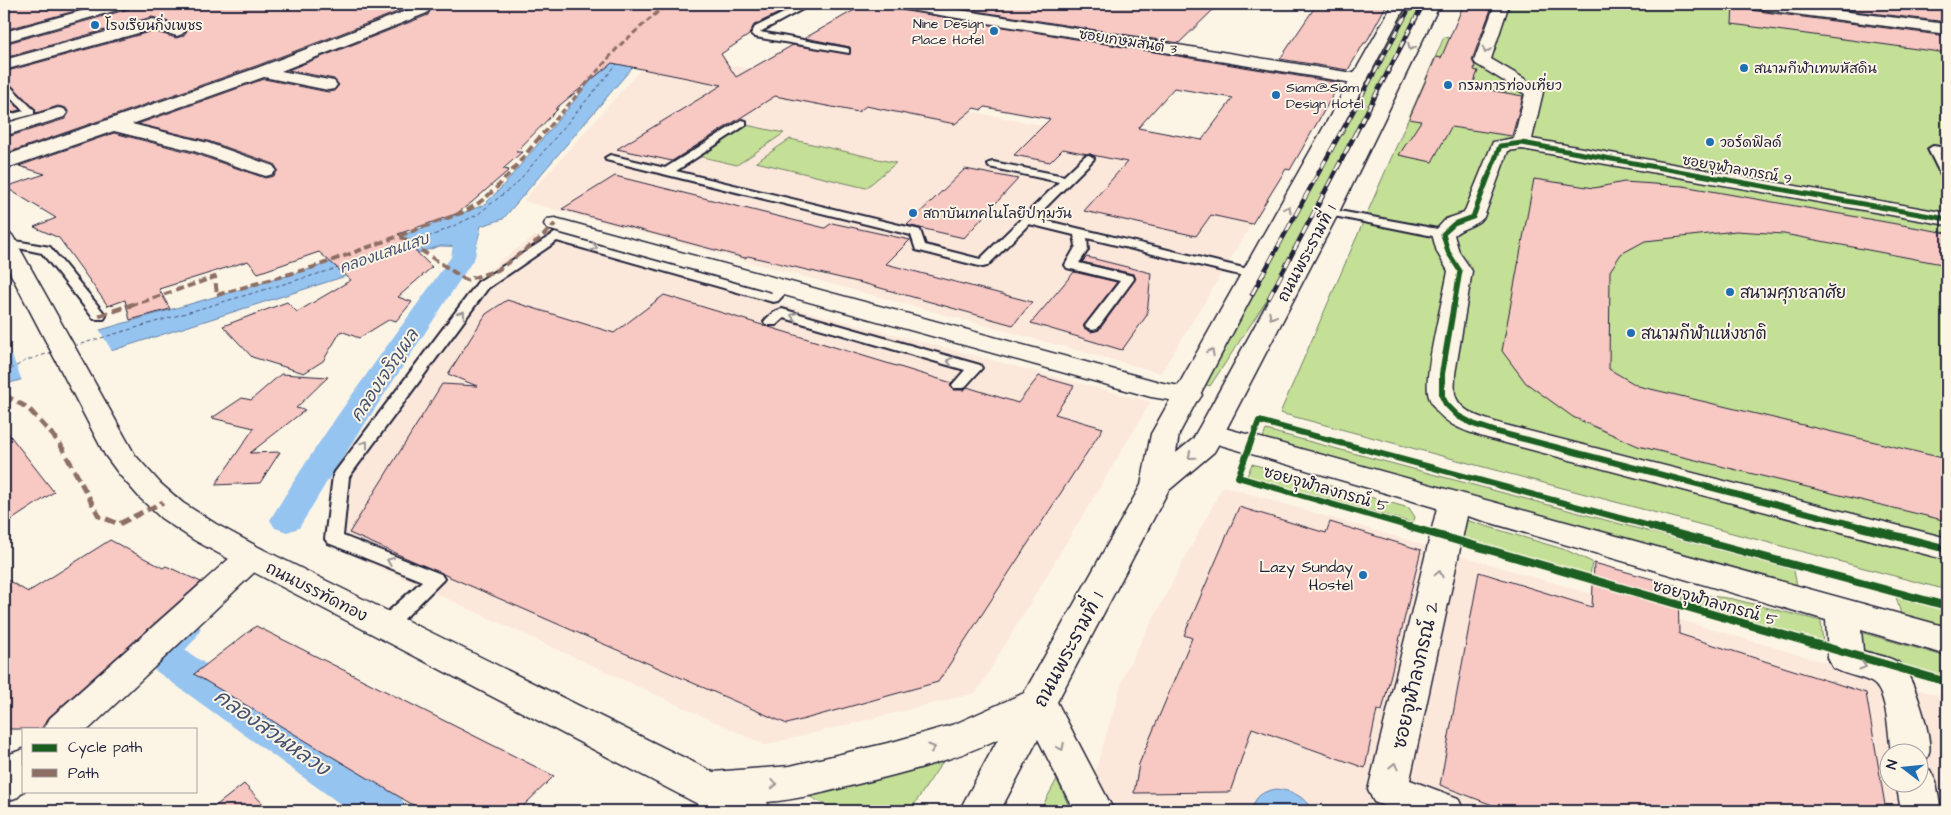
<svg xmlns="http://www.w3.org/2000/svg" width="1951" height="815" font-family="'Architects Daughter','Playpen Sans Thai',sans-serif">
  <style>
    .built { fill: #fbe8db; fill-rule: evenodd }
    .green { fill: #c4df96; stroke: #738068 }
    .water { fill: #96c4f0; stroke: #6883a8 }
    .pier { fill: #fcf5e5 }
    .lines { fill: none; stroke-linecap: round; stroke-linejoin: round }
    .canal { fill: #96c4f0; fill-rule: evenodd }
    .ferry { stroke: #455371; stroke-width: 1; stroke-dasharray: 4 3; stroke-linecap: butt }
    .building { fill: #f8c8c3; stroke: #22223b; fill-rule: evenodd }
    .service-casing { stroke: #22223b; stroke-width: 4 }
    .minor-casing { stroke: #22223b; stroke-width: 3 }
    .secondary-casing { stroke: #22223b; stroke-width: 3 }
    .service { fill: #fcf5e5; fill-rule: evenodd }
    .minor { fill: #fcf5e5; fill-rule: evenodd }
    .secondary { fill: #fcf5e5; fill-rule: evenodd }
    .rail-far1-casing { stroke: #22223b; stroke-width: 4 }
    .rail-casing { stroke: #22223b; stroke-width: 4.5 }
    .rail-far1 { stroke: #fcf5e5; stroke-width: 2.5; stroke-dasharray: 7; stroke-linecap: butt }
    .rail { stroke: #fcf5e5; stroke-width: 3; stroke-dasharray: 9; stroke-linecap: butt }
    .quiet-far2 { stroke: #8d6e63; stroke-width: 3; stroke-dasharray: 6 3; stroke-linecap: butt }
    .quiet-far1 { stroke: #8d6e63; stroke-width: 4; stroke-dasharray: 8 4; stroke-linecap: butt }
    .quiet { stroke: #8d6e63; stroke-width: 5; stroke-dasharray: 10 5; stroke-linecap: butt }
    .cycleway-far2-casing { stroke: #fcf5e5; stroke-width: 8 }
    .cycleway-far1-casing { stroke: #fcf5e5; stroke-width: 9 }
    .cycleway-casing { stroke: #fcf5e5; stroke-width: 11 }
    .cycleway-far2 { stroke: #1b5e20; stroke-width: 5 }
    .cycleway-far1 { stroke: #1b5e20; stroke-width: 6 }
    .cycleway { stroke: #1b5e20; stroke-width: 8 }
    .oneway { stroke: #9a9698 }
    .poi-dot { fill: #1f6fb2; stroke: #fcf5e5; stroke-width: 2 }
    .labels { text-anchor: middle; stroke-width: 4; stroke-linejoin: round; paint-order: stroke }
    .far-poi-label { font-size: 14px; fill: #22223b; stroke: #fcf5e5; text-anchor: start }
    .far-street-label { font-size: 14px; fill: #22223b; stroke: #fcf5e5 }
    .far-water-label { font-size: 15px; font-style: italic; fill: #455371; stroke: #fcf5e5 }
    .street-label { font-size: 16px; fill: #22223b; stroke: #fcf5e5 }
    .poi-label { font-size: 16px; fill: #22223b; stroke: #fcf5e5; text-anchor: start }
    .water-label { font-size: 18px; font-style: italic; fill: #455371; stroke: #fcf5e5 }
    .near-street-label { font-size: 19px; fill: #22223b; stroke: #fcf5e5 }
    .near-water-label { font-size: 21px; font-style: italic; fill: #455371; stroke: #fcf5e5 }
  </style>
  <rect width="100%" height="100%" fill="#fcf5e5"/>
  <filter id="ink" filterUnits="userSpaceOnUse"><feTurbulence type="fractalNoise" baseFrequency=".02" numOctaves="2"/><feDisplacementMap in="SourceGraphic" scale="10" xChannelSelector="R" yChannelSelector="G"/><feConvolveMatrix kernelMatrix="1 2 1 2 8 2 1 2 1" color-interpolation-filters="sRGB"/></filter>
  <g filter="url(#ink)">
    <g class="built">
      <polygon points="657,51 964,110 1284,172 1161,373 523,201"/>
      <polygon points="535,236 794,308 1151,402 976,693 765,745 328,544 328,477 474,283 504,258"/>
      <path d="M1223,486L1947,698V811H1107L1092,782L1125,672ZM1888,752H1918V782H1888Z"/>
    </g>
    <g class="green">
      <polygon points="1409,4 1427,4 1310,235 1210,386 1203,384 1273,251"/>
      <polygon points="1493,4 1947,4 1947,590 1280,413 1444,37 1450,38 1447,45 1481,50 1485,35 1482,35"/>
      <polygon points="746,125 784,133 737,165 698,156"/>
      <polygon points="790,139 896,163 866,188 756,162"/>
      <polygon points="1266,430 1794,570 1797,587 1261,443"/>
      <polygon points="1252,464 1409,508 1415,517 1413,523 1247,476"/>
      <polygon points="1459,518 1566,550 1592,562 1590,577 1455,536"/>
      <polygon points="1682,592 1733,599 1821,621 1823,644 1683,604"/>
      <polygon points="1896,597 1947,610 1947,627 1901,614"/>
      <polygon points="1860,632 1947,657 1947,677 1865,654"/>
      <polygon points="945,758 910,811 839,811 806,795"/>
      <polygon points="1057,779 1071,811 1040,811"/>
    </g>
    <g class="water">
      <polygon points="670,4 695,4 659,36 503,219 481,226 476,247 440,246 4,385 4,358 314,268 484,205 502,187 621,45"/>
      <path d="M1277,789C1293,791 1305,797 1313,811H1252C1254,796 1263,791 1277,789Z"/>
    </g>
    <polygon class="pier" points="99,329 113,353 22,381 11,353"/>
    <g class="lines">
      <g class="canal">
        <path d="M468,218L476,220L480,225L475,257L328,480L299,528L287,532L275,528L270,520C324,429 390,343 451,257L456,225L460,220Z"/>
        <path d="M182,614L195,619L201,629L195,639L185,650L401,797L407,811H350L145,663L140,652C149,635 163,620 182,614Z"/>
      </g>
      <g class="ferry">
        <polyline points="408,244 436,234 477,215 517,183 617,64"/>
        <polyline points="74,346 338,268"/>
        <polyline points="4,373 27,360 53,352"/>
      </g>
    </g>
    <g class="building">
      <polygon points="4,4 101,4 4,30"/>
      <polygon points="132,4 394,4 405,9 256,66 4,154 4,138 65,119 69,113 66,108 58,106 36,113 35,109 8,82 4,80 4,72 153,31 176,38 183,36 187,31 183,26 152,17 4,58 4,44 129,9"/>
      <path d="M443,4H793L781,12L754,25L749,35L721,54L736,77L793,45L850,54V47L805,38L865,4L1340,83L1290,170L1286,169L1252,224L1211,215L1196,236L1084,211L1127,162L1063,149L1050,162L1014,155L1050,119L985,107L982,110L974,108L955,124L866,106L858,112L775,96L672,161L617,149L722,85L612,63L555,109H558L516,152H522L503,169L509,170L471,203L456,214L398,234L432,267L398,297L412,302L396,321L390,319L359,338L341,331L323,361L304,373L252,357L223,326L287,302L297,312L351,280L319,252L258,273L248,261L159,289L170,309L130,320L125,300L108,306L59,238L34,227L56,218L5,187L45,174L19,166L114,133L193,153L265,178L274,176L278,170L274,164L208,141L138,124L264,79L328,92L334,91L339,85L334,79L288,70L428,15L431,9ZM1174,88L1233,98L1202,140L1138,128Z"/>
      <polygon points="970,4 1219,4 1179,43 963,9"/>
      <polygon points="1317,4 1387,4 1366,43 1364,43 1348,70 1280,59"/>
      <polygon points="1464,4 1493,4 1472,60 1475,66 1474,70 1478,71 1472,87 1523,96 1512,136 1451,127 1432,162 1399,155 1421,121 1409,119 1436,57 1441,58"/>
      <polygon points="1733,4 1741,4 1743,8 1750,10 1947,36 1947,53 1732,24"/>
      <polygon points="1796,4 1947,4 1947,22"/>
      <polygon points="4,92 20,110 4,114"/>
      <polygon points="965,169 1018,179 964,238 907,225"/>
      <polygon points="615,176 825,228 832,223 910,240 886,264 1032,302 1013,325 866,284 748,256 745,258 562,209"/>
      <polygon points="1534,179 1594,188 1624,182 1683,186 1947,233 1947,265 1784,234 1736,231 1645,241 1621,254 1610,271 1609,369 1638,386 1947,459 1947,521 1638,446 1573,417 1526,383 1502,351"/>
      <polygon points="1087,257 1151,273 1147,315 1122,350 1031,323 1074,272 1117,282 1084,325 1084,328 1091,332 1099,330 1136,278 1133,274 1082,262"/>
      <polygon points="664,295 952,383 950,386 954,390 964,390 967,387 1018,403 1039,376 1074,386 1055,414 1103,428 938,682 787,724 349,533 442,384 477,386 448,374 486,314 507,300 614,333"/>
      <polygon points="281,374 328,377 296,408 305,410 250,453 280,452 260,483 215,485 254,428 212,418 242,398 251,400"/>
      <polygon points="4,428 54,492 4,525"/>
      <polygon points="1239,507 1326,533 1330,522 1421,550 1382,711 1377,710 1365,768 1252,728 1230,792 1134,793 1139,764 1192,638 1184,635"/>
      <polygon points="110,540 163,568 166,566 201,582 49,717 41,729 4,729 4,578 28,592"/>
      <polygon points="1594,563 1678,586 1679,634 1866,693 1886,811 1508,811 1440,785 1479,572 1592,607"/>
      <polygon points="256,626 554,776 518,811 423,811 194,674"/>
      <polygon points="244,784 270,811 209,811"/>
    </g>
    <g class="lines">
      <defs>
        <g id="service">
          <polygon points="802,4 812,4 760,32 846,48 849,49 849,53 755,37 751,34 755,27"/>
          <polygon points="4,82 7,83 34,110 34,114 4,122 4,116 24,111 4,90"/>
          <polygon points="742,120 746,121 746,125 676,171 920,230 925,245 980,259 1059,182 989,167 988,165 989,163 993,162 1064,176 1085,156 1089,155 1094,158 1093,160 1035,218 1256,271 1258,274 1252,278 1087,238 1088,250 1079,263 1133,276 1134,279 1097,329 1092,330 1085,326 1120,281 1067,268 1065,265 1076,246 1074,235 1029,224 987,266 983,267 916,250 911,235 606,160 605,158 610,155 665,168"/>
          <polygon points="1933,146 1947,148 1947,154 1940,153 1947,167 1947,180 1942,177 1928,149"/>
          <polygon points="1328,209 1443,230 1449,234 1443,238 1324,214 1322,212 1324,210"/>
          <polygon points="555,233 771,293 779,285 789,285 790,288 778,301 773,302 557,241 488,288 349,477 343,536 441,574 444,579 393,630 386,632 379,630 377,625 379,620 422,581 328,543 325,539 333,476 335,472 478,282"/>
          <polygon points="4,239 50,247 104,313 106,316 104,319 94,319 42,253 4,245"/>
          <path d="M782,309L980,365L982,368L964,388H954L952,385L965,370L784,318L776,325H766L764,322C768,316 775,311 782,309Z"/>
        </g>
        <g id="minor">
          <polygon points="107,4 130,4 128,7 4,42 4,32"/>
          <polygon points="401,4 426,4 429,10 427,13 281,71 334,81 337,85 334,89 328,90 264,77 132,124 208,143 273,166 276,170 273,174 266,176 259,174 194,151 114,131 4,169 4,156 257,68 411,9 403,7"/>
          <polygon points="890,4 923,4 1359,74 1365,75 1368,79 1365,83 1359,84 897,8 892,7"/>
          <path d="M1495,4H1509L1491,59L1540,88L1543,92L1532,139L1947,213V225L1522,149L1508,151L1484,217C1477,226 1463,227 1454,235L1459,252L1472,271L1455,374C1455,380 1454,388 1455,394C1459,414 1489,420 1505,425L1947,538V560L1487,438C1464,431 1438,423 1429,397C1422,378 1444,296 1448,271L1437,252L1432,234L1446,219L1464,213L1493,142L1514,138L1525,94L1476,64L1474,61Z"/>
          <polygon points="1743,4 1783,4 1947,24 1947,34 1750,8 1745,7"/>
          <polygon points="153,19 182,28 185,31 182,34 177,36 153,29 4,70 4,60"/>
          <polygon points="58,108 64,109 67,113 64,117 4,136 4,124"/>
          <polygon points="555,218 1163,383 1198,389 1202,395 1198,401 1188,403 1151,397 547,229 544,224 547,219"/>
          <path d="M1210,424L1947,627V655L1861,630L1863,651C1875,655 1889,656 1899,663C1913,673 1933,738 1929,753C1928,757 1925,761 1924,764L1919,766L1930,770L1936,782L1941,811H1901L1896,782H1918V752H1891C1888,735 1888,690 1871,682C1859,676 1845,675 1833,668L1828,658L1826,620L1467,516L1410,780L1458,798L1464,811H1397L1374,802L1368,790L1437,508L1200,439L1196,433L1200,427Z"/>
          <polygon points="251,545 262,549 267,557 262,565 89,729 44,729 50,718 240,549"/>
          <polygon points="24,749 24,791 18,797 4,802 4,760 10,754"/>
        </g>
        <path id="secondary" d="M1393,4H1407L1179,434L1176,453L1193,439L1317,212L1426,4H1440L1339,212L1218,445L1214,452L1168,491L1057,702L1114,811H1074L1038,739L1000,811H959L998,739C952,761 903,773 854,785C825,792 797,800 767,802L771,811H712L694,802L240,565L194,540L161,518L140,498L119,474L105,455L4,261V233L12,235L15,240L135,455L161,484L183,503L216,524L262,549L713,772L790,766L892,742L955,724L1024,693L1141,485L1151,434Z"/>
      </defs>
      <use href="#service" class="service-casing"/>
      <use href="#minor" class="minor-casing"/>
      <use href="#secondary" class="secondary-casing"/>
      <use href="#service" class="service"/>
      <use href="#minor" class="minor"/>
      <use href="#secondary" class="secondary"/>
      <defs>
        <g id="rail-far1">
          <polyline points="1341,134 1412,4"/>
          <polyline points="1355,134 1423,4"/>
        </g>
        <g id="rail">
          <polyline points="1252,294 1341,132"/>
          <polyline points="1269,298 1356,132"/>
        </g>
      </defs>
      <use href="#rail-far1" class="rail-far1-casing"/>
      <use href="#rail" class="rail-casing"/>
      <use href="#rail-far1" class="rail-far1"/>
      <use href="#rail" class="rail"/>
      <polyline class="quiet-far2" points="543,134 620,45 667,4"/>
      <g class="quiet-far1">
        <polyline points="401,237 466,280 498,270 541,238 555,224"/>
        <path d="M130,306L215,277L217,295L314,267L464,212C497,195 520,160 544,132"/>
      </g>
      <g class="quiet">
        <polyline points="99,316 134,304"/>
        <polyline points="4,395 28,408 59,442 99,516 119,524 163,502"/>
      </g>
      <defs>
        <polyline id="cycleway-far2" points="1454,306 1460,271 1448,252 1443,234 1454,224 1473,217 1500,146 1522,143 1947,219"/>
        <g id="cycleway-far1">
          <polyline points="1454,304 1442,374 1442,396 1446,404 1458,416 1473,424 1497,432 1866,528"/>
          <polyline points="1414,528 1238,477 1259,421 1657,528"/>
        </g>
        <g id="cycleway">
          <polyline points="1410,527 1947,682"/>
          <polyline points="1652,527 1947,606"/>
          <polyline points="1861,527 1947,549"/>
        </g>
      </defs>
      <use href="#cycleway-far2" class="cycleway-far2-casing"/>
      <use href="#cycleway-far1" class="cycleway-far1-casing"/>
      <use href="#cycleway" class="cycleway-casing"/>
      <use href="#cycleway-far2" class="cycleway-far2"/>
      <use href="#cycleway-far1" class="cycleway-far1"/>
      <use href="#cycleway" class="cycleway"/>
    </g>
    <defs><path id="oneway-chevron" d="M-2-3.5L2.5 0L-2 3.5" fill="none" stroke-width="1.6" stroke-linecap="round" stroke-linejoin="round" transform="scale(1.25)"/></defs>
    <g class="oneway">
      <use href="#oneway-chevron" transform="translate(1411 47) rotate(117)"/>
      <use href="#oneway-chevron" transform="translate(1486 50) rotate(109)"/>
      <use href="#oneway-chevron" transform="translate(1288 209) rotate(-61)"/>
      <use href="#oneway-chevron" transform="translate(594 247) rotate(15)"/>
      <use href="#oneway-chevron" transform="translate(462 314) rotate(-53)"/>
      <use href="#oneway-chevron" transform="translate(794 316) rotate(-164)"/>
      <use href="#oneway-chevron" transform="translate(1272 316) rotate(118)"/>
      <use href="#oneway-chevron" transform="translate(1211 352) rotate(-62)"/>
      <use href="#oneway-chevron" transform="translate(950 361) rotate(-164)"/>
      <use href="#oneway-chevron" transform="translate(365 444) rotate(-53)"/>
      <use href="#oneway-chevron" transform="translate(1191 456) rotate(140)"/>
      <use href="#oneway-chevron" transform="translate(390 561) rotate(-158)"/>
      <use href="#oneway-chevron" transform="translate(1439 574) rotate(-77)"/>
      <use href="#oneway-chevron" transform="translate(1863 666) rotate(17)"/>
      <use href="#oneway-chevron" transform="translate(1061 747) rotate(63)"/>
      <use href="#oneway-chevron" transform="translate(932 748) rotate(-16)"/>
      <use href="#oneway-chevron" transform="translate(1394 766) rotate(-77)"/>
      <use href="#oneway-chevron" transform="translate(774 784) rotate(-2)"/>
    </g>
  </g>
  <g class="poi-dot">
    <circle cx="95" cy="25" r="5"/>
    <circle cx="994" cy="31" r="5"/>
    <circle cx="1744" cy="68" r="5"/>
    <circle cx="1448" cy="85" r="5"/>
    <circle cx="1276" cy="95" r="5"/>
    <circle cx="1710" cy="142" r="5"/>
    <circle cx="913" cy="213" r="5"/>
    <circle cx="1730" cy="292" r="5"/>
    <circle cx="1631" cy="333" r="5"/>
    <circle cx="1363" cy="575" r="5"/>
  </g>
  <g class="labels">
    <g class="far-poi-label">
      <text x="984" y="28" text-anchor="end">Nine Design<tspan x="984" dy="16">Place Hotel</tspan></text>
      <text x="105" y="30">โรงเรียนกิ่งเพชร</text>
      <text x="1754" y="73">สนามกีฬาเทพหัสดิน</text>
      <text x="1458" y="90">กรมการท่องเที่ยว</text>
      <text x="1286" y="92">Siam@Siam<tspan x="1286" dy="16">Design Hotel</tspan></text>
      <text x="1720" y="147">วอร์ดฟิลด์</text>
      <text x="923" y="218">สถาบันเทคโนโลยีปทุมวัน</text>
    </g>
    <g class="far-street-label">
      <text transform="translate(1128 41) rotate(9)" y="5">ซอยเกษมสันต์ 3</text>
      <text transform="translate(1737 169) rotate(10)" y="5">ซอยจุฬาลงกรณ์ 9</text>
    </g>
    <g class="far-water-label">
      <text transform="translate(384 253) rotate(-19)" y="5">คลองแสนแสบ</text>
    </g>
    <g class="street-label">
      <text transform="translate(1306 253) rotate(-62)" y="6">ถนนพระรามที่ 1</text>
      <text transform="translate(1326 488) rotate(16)" y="6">ซอยจุฬาลงกรณ์ 5</text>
      <text transform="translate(317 591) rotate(27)" y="6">ถนนบรรทัดทอง</text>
      <text transform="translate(1715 602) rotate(16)" y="6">ซอยจุฬาลงกรณ์ 5</text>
    </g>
    <g class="poi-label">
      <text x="1740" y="298">สนามศุภชลาศัย</text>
      <text x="1641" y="339">สนามกีฬาแห่งชาติ</text>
      <text x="1353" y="572" text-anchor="end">Lazy Sunday<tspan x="1353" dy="18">Hostel</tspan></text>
    </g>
    <g class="water-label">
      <text transform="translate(384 375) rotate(-56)" y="6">คลองเจริญผล</text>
    </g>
    <g class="near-street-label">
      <text transform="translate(1068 649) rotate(-62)" y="7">ถนนพระรามที่ 1</text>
      <text transform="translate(1415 675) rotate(-77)" y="7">ซอยจุฬาลงกรณ์ 2</text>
    </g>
    <g class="near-water-label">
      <text transform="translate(272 732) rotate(35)" y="7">คลองสวนหลวง</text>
    </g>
  </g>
  <rect width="1951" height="815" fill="none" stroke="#fcf5e5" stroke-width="20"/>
  <rect x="10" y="10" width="1931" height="795" fill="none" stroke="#22223b" stroke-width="2" filter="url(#ink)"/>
  <rect x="22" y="728" width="175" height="65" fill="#fcf5e5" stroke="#a5a1a1"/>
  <rect x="32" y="744" width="25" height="8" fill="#1b5e20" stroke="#a5a1a1"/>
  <text x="68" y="752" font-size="15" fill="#22223b">Cycle path</text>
  <rect x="32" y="769" width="25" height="8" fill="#8d6e63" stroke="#a5a1a1"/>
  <text x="68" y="778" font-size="15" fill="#22223b">Path</text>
  <g transform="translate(1904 768) rotate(286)"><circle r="24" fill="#fcf5e5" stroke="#a5a1a1"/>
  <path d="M0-4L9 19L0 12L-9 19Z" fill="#1f6fb2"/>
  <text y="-8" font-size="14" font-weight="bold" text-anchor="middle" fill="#22223b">N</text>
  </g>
</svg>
